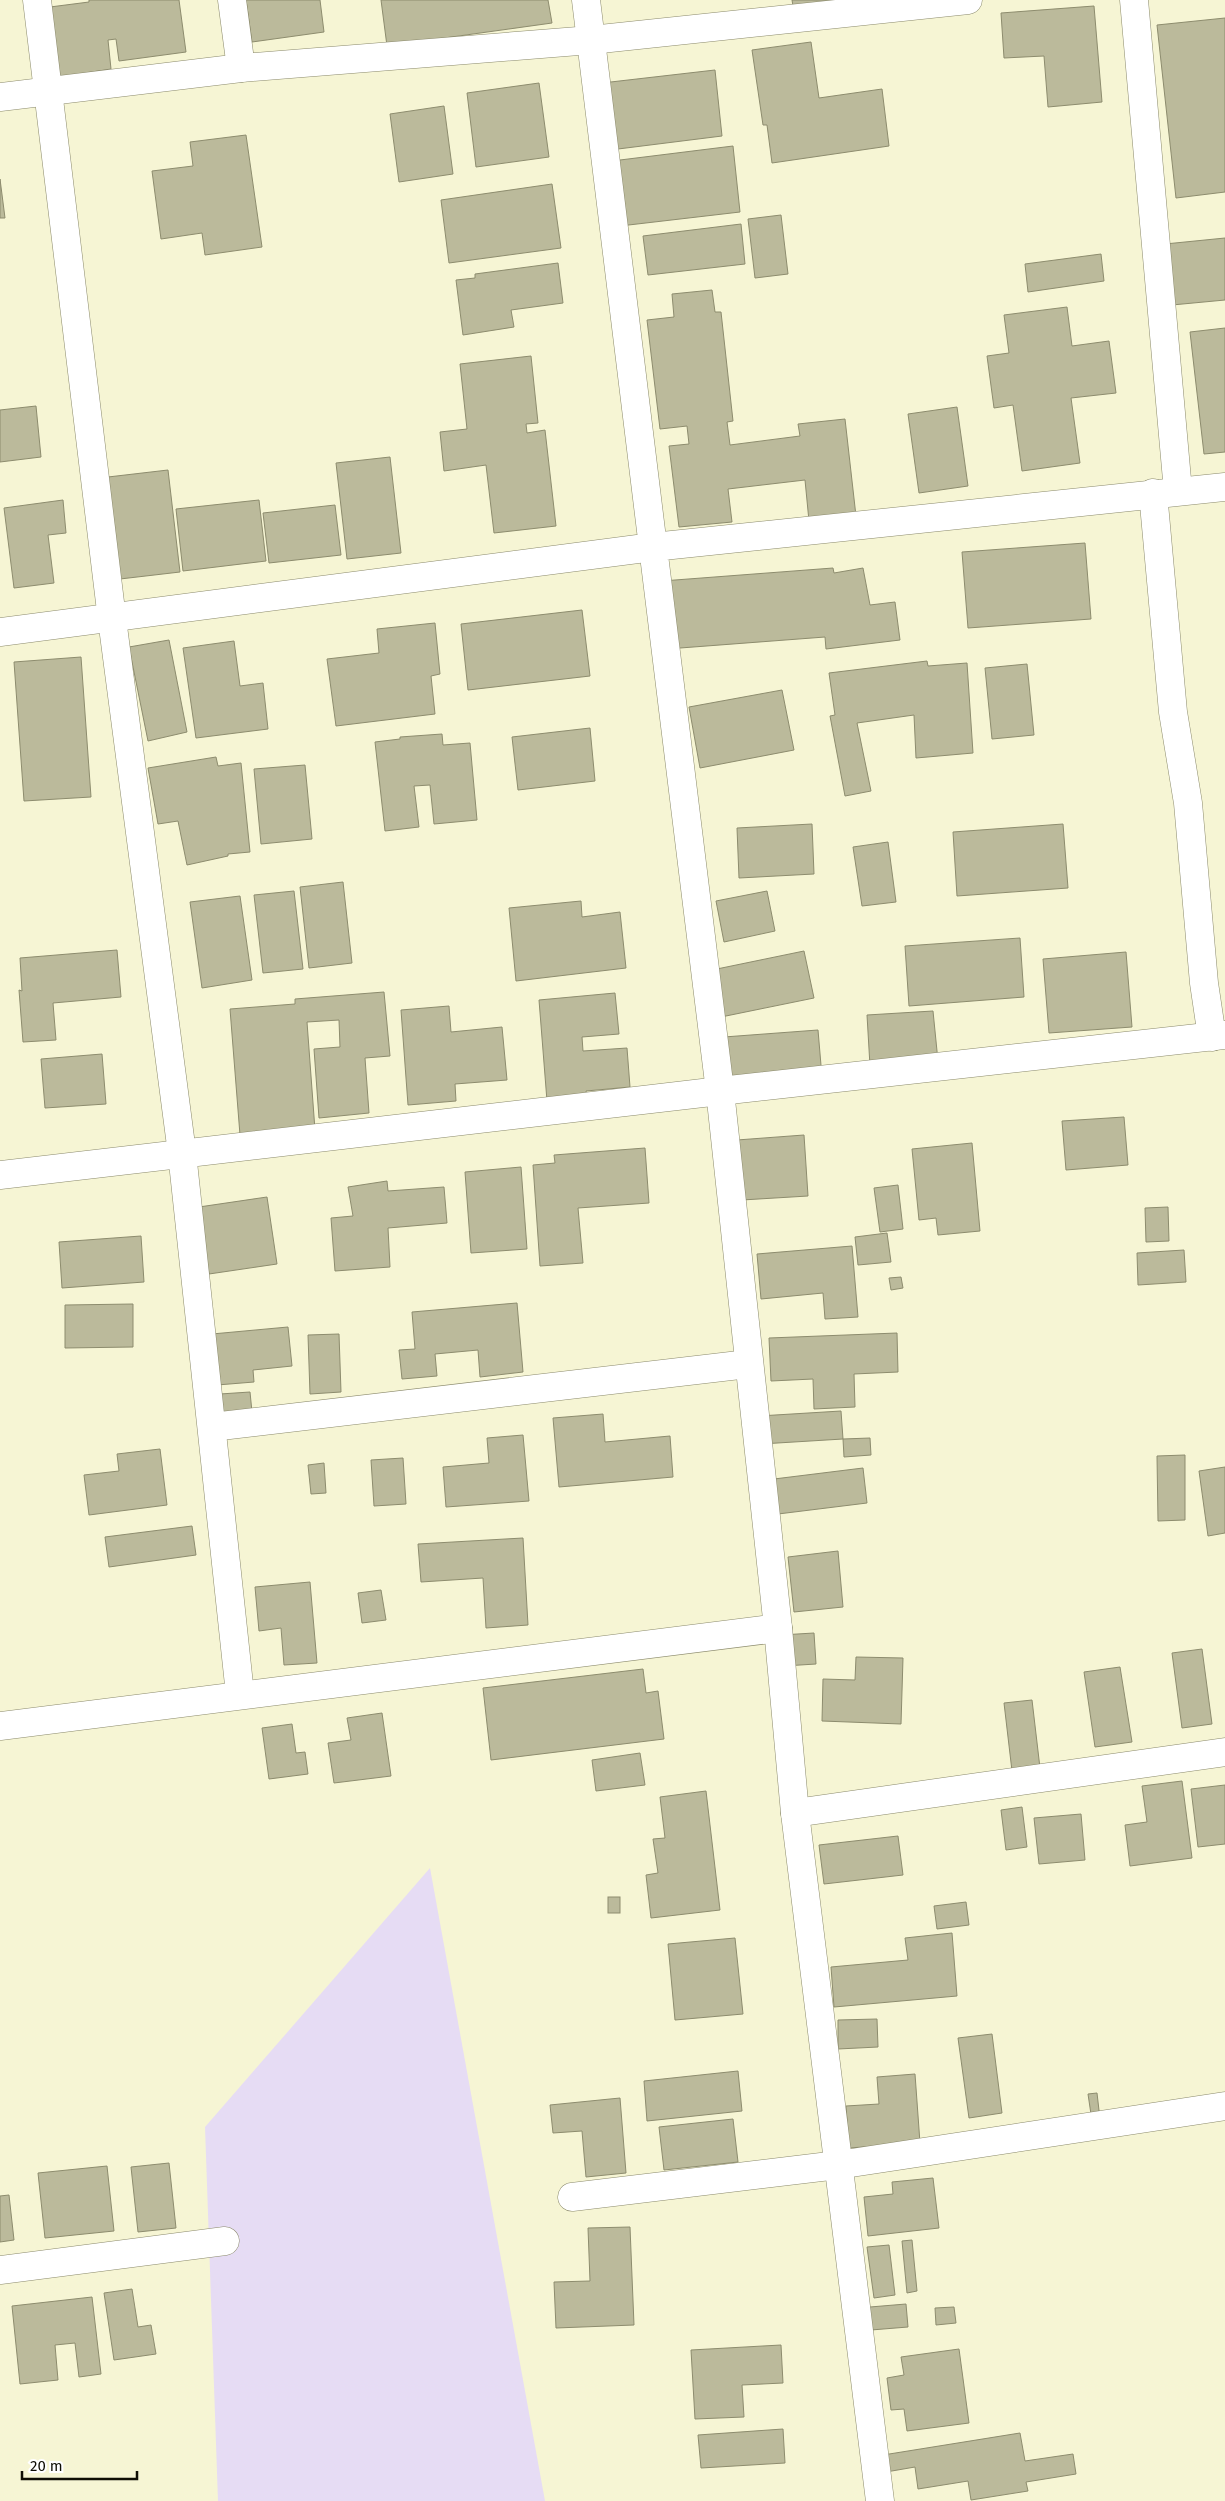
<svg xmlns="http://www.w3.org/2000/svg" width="1225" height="2501" font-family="'Fira Sans',sans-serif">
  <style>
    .green { fill: #e6dcf4 }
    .building { fill: #bbba9b; stroke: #8d8c6e }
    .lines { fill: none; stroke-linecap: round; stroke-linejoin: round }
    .minor-casing { stroke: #8b8a6c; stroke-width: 29 }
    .minor { stroke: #fff; stroke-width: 28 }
  </style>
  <rect width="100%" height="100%" fill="#f6f5d4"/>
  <polygon class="green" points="430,1868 545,2501 218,2501 205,2127"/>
  <g class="building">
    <polygon points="89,0 179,0 186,52 119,61 116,39 108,40 111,69 60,77 50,7 89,2"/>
    <polygon points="246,0 320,0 324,32 252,42"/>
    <polygon points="381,0 548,0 552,23 387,46"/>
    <polygon points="792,0 838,0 793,6"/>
    <polygon points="1094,6 1102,102 1048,107 1044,56 1004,58 1001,13"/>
    <polygon points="1225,18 1225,192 1176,198 1157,25"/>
    <polygon points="811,42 819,98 882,89 889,146 772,163 767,125 763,125 752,50"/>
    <polygon points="715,70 722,136 610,150 602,83"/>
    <polygon points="539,83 549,157 476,167 467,93"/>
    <polygon points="444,106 453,174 399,182 390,114"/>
    <polygon points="246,135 262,247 205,255 202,233 161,239 152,171 193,166 190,142"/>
    <polygon points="733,146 740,212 620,226 612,161"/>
    <polygon points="0,179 5,218 0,218"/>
    <polygon points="552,184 561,248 449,263 441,200"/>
    <polygon points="781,215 788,274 755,278 748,219"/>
    <polygon points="741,224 745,264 648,275 643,236"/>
    <polygon points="1225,238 1225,300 1172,305 1165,244"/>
    <polygon points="1101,254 1104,281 1028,292 1025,264"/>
    <polygon points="558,263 563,303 511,310 514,327 463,335 456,280 475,278 475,274"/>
    <polygon points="712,290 715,312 721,312 733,421 727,422 730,445 800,436 798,424 845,419 856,516 809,521 805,480 728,489 732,522 679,527 669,446 689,444 687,426 660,429 647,320 674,317 672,294"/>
    <polygon points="1067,307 1072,346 1109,341 1116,393 1071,398 1080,463 1022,471 1013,405 994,408 987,356 1009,353 1004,315"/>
    <polygon points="1225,328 1225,452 1204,454 1190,332"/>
    <polygon points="531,356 538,423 526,424 527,433 545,430 556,526 494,533 486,465 444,471 440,432 467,429 460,364"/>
    <polygon points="36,406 41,457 0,462 0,410"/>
    <polygon points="957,407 968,486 919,493 908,414"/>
    <polygon points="390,457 401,553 347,559 336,463"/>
    <polygon points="168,470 180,572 120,579 108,477"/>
    <polygon points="63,500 66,533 48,535 54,583 14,588 4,508"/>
    <polygon points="259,500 266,561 183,571 176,509"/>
    <polygon points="335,505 341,555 269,563 263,513"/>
    <polygon points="1085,543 1091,619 968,628 962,552"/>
    <polygon points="833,568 834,573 863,568 870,605 895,602 900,640 826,649 825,637 667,649 662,581"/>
    <polygon points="582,610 590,676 468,690 461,624"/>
    <polygon points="435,623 440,674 431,676 435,714 336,726 327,659 379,653 377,629"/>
    <polygon points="169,640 187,732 148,741 129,647"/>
    <polygon points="234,641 240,686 263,683 268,729 196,738 183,648"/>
    <polygon points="81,657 91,797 24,801 14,662"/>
    <polygon points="927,661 928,666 967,663 973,753 916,758 914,715 857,723 871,791 845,796 830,716 835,715 829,673"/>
    <polygon points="1027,664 1034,735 992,739 985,668"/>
    <polygon points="782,690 794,750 700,768 689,707"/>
    <polygon points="590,728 595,781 518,790 512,737"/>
    <polygon points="442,734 443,745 470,743 477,820 434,824 430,785 414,786 419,827 385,831 375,742 400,739 400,737"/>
    <polygon points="216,757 218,766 241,763 250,852 228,854 228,856 187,865 178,821 158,824 148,768"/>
    <polygon points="305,765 312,839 261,844 254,769"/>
    <polygon points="812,824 814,874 739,878 737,828"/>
    <polygon points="1063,824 1068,888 957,896 953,832"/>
    <polygon points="888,842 896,902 862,906 853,847"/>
    <polygon points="343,882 352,963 309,968 300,887"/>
    <polygon points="294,891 303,969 263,973 254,895"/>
    <polygon points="767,891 775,931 724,942 716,901"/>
    <polygon points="240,896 252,980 202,988 190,902"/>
    <polygon points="581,901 582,917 620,912 626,968 516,981 509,908"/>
    <polygon points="1020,938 1024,997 909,1006 905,946"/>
    <polygon points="117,950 121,997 53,1003 56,1040 23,1042 19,990 22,991 20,958"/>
    <polygon points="804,951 814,998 721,1017 712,970"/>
    <polygon points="1126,952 1132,1027 1049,1033 1043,959"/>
    <polygon points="384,992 390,1056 365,1058 369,1113 319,1118 314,1049 340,1047 339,1020 307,1022 315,1130 240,1135 230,1009 295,1004 295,999"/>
    <polygon points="615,993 619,1034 582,1037 583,1051 627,1048 630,1087 586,1091 587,1098 547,1101 539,1000"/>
    <polygon points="449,1006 451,1032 502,1027 507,1080 455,1084 456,1101 408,1105 401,1010"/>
    <polygon points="933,1011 938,1061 870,1066 867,1015"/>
    <polygon points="818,1030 822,1077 728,1084 724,1037"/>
    <polygon points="102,1054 106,1104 45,1108 41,1059"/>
    <polygon points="1124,1117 1128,1165 1066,1170 1062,1121"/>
    <polygon points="804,1135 808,1196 742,1200 737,1140"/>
    <polygon points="972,1143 980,1231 938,1235 936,1218 919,1220 912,1149"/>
    <polygon points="645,1148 649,1203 578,1208 583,1263 540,1266 533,1165 555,1163 554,1155"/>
    <polygon points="521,1167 527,1249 471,1253 465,1172"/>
    <polygon points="387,1181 388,1191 444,1187 447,1223 388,1228 390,1267 335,1271 331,1218 353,1216 348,1187"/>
    <polygon points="898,1185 903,1229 880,1232 874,1188"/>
    <polygon points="267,1197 277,1264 209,1274 199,1207"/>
    <polygon points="1168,1207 1169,1241 1146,1242 1145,1208"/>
    <polygon points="887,1233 891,1262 858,1265 855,1237"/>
    <polygon points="141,1236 144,1282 62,1288 59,1242"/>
    <polygon points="852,1246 858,1317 825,1319 823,1293 761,1299 757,1254"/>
    <polygon points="1184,1250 1186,1282 1138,1285 1137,1253"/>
    <polygon points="901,1277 903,1288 891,1290 889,1278"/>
    <polygon points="517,1303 523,1372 480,1377 478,1350 435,1354 437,1376 402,1379 399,1350 415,1349 412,1312"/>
    <polygon points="133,1304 133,1347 65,1348 65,1305"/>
    <polygon points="288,1327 292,1366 253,1370 254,1382 217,1385 212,1334"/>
    <polygon points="897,1333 898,1372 854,1374 855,1407 814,1409 813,1379 771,1381 769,1338"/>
    <polygon points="339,1334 341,1392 310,1394 308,1335"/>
    <polygon points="250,1392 252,1412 222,1414 220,1394"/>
    <polygon points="841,1411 843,1439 761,1444 759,1416"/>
    <polygon points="603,1414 605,1442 670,1436 673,1477 559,1487 553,1418"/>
    <polygon points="523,1435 529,1501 446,1507 443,1467 489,1463 487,1438"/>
    <polygon points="870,1438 871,1455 844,1457 843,1439"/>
    <polygon points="160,1449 167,1505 89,1515 84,1475 119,1471 117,1454"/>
    <polygon points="1185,1455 1185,1520 1158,1521 1157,1456"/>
    <polygon points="403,1458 406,1504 374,1506 371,1460"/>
    <polygon points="324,1463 326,1493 311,1494 308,1465"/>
    <polygon points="1225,1467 1225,1533 1208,1536 1199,1471"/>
    <polygon points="863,1468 867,1503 778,1514 774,1479"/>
    <polygon points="192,1526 196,1555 109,1567 105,1537"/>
    <polygon points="523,1538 528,1625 486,1628 483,1578 421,1582 418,1544"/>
    <polygon points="838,1551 843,1607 794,1612 788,1557"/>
    <polygon points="310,1582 317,1663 284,1665 281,1628 259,1631 255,1587"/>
    <polygon points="381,1590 386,1620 362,1623 358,1593"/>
    <polygon points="814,1633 816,1664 784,1666 781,1635"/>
    <polygon points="1202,1649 1212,1724 1182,1728 1172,1653"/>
    <polygon points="856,1657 903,1658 901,1724 822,1721 823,1679 855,1680"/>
    <polygon points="1120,1667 1132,1742 1095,1747 1084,1672"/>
    <polygon points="643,1669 646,1693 658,1691 664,1739 491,1760 483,1688"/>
    <polygon points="1032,1700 1040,1768 1012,1771 1004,1703"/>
    <polygon points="382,1713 391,1776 334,1783 328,1743 351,1740 347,1718"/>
    <polygon points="292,1724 296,1753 305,1752 308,1774 269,1779 262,1728"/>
    <polygon points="640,1753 645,1785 596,1791 592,1760"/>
    <polygon points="1182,1781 1192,1858 1130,1866 1125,1825 1147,1822 1142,1786"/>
    <polygon points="1225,1785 1225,1844 1198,1847 1191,1789"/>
    <polygon points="706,1791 720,1910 651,1918 646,1875 658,1873 653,1839 665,1838 660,1797"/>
    <polygon points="1022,1807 1027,1847 1006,1850 1001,1810"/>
    <polygon points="1081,1814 1085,1860 1039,1864 1034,1818"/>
    <polygon points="898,1836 903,1875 824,1884 819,1845"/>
    <rect x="608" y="1897" width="12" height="16"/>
    <polygon points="966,1902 969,1925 937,1929 934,1906"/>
    <polygon points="952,1933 957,1996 834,2007 831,1967 908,1960 905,1938"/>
    <polygon points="735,1938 743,2014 675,2020 668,1944"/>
    <polygon points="877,2019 878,2047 838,2049 838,2020"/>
    <polygon points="992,2034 1002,2113 969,2118 958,2038"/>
    <polygon points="738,2071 742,2111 647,2121 644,2081"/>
    <polygon points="915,2074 920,2143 849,2148 846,2106 879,2104 877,2077"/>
    <polygon points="1097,2093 1100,2119 1092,2121 1088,2094"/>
    <polygon points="620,2098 626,2173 586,2177 582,2131 553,2133 550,2105"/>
    <polygon points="733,2119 738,2162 664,2170 659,2127"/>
    <polygon points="169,2163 176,2228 138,2232 131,2167"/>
    <polygon points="107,2166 114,2231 45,2238 38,2173"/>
    <polygon points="933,2178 939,2228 868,2236 864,2197 893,2194 892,2182"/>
    <polygon points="9,2195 14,2240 0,2242 0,2196"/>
    <polygon points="630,2227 634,2325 556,2328 554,2282 590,2281 588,2228"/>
    <polygon points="912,2240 917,2291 907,2293 902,2241"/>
    <polygon points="889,2245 895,2295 874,2298 867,2247"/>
    <polygon points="132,2289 138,2327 151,2325 156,2354 114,2360 104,2293"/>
    <polygon points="92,2297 101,2374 79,2377 75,2343 55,2345 58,2380 20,2384 12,2306"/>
    <polygon points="906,2304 908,2327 871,2330 870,2307"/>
    <polygon points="954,2307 956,2323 936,2325 935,2308"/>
    <polygon points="781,2345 783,2383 742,2385 744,2417 695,2419 691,2350"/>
    <polygon points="959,2349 969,2423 907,2431 904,2409 891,2410 887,2378 904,2375 901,2357"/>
    <polygon points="783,2429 785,2463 701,2468 698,2435"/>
    <polygon points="1020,2433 1025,2461 1073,2454 1076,2474 1026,2482 1028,2491 971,2500 968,2481 918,2489 915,2467 886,2472 883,2455"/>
  </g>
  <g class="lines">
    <defs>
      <g id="minor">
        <polyline points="37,0 112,619 182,1153 240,1694"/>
        <polyline points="232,0 241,68"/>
        <polyline points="1134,0 1178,491"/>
        <polyline points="0,97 241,68 591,40 968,0"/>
        <polyline points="1153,493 1173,712 1188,803 1204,983 1212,1037"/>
        <polyline points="0,632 653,547 586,0"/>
        <polyline points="0,1175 720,1091 1225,1035"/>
        <polyline points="212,1427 748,1364"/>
        <polyline points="0,1726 778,1628"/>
        <polyline points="795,1813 1225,1752"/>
        <polyline points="572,2197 838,2165 1225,2106"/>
        <polyline points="0,2270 225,2241"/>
        <polyline points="880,2501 795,1813 778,1628 720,1091 653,547 1225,487"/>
      </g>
    </defs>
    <use href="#minor" class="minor-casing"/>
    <use href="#minor" class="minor"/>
  </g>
  <path d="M22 2471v8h115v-8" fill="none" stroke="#0f0e04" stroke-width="2.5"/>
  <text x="30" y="2471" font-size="15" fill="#0f0e04" stroke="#ffffff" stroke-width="4" paint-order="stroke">20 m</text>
</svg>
